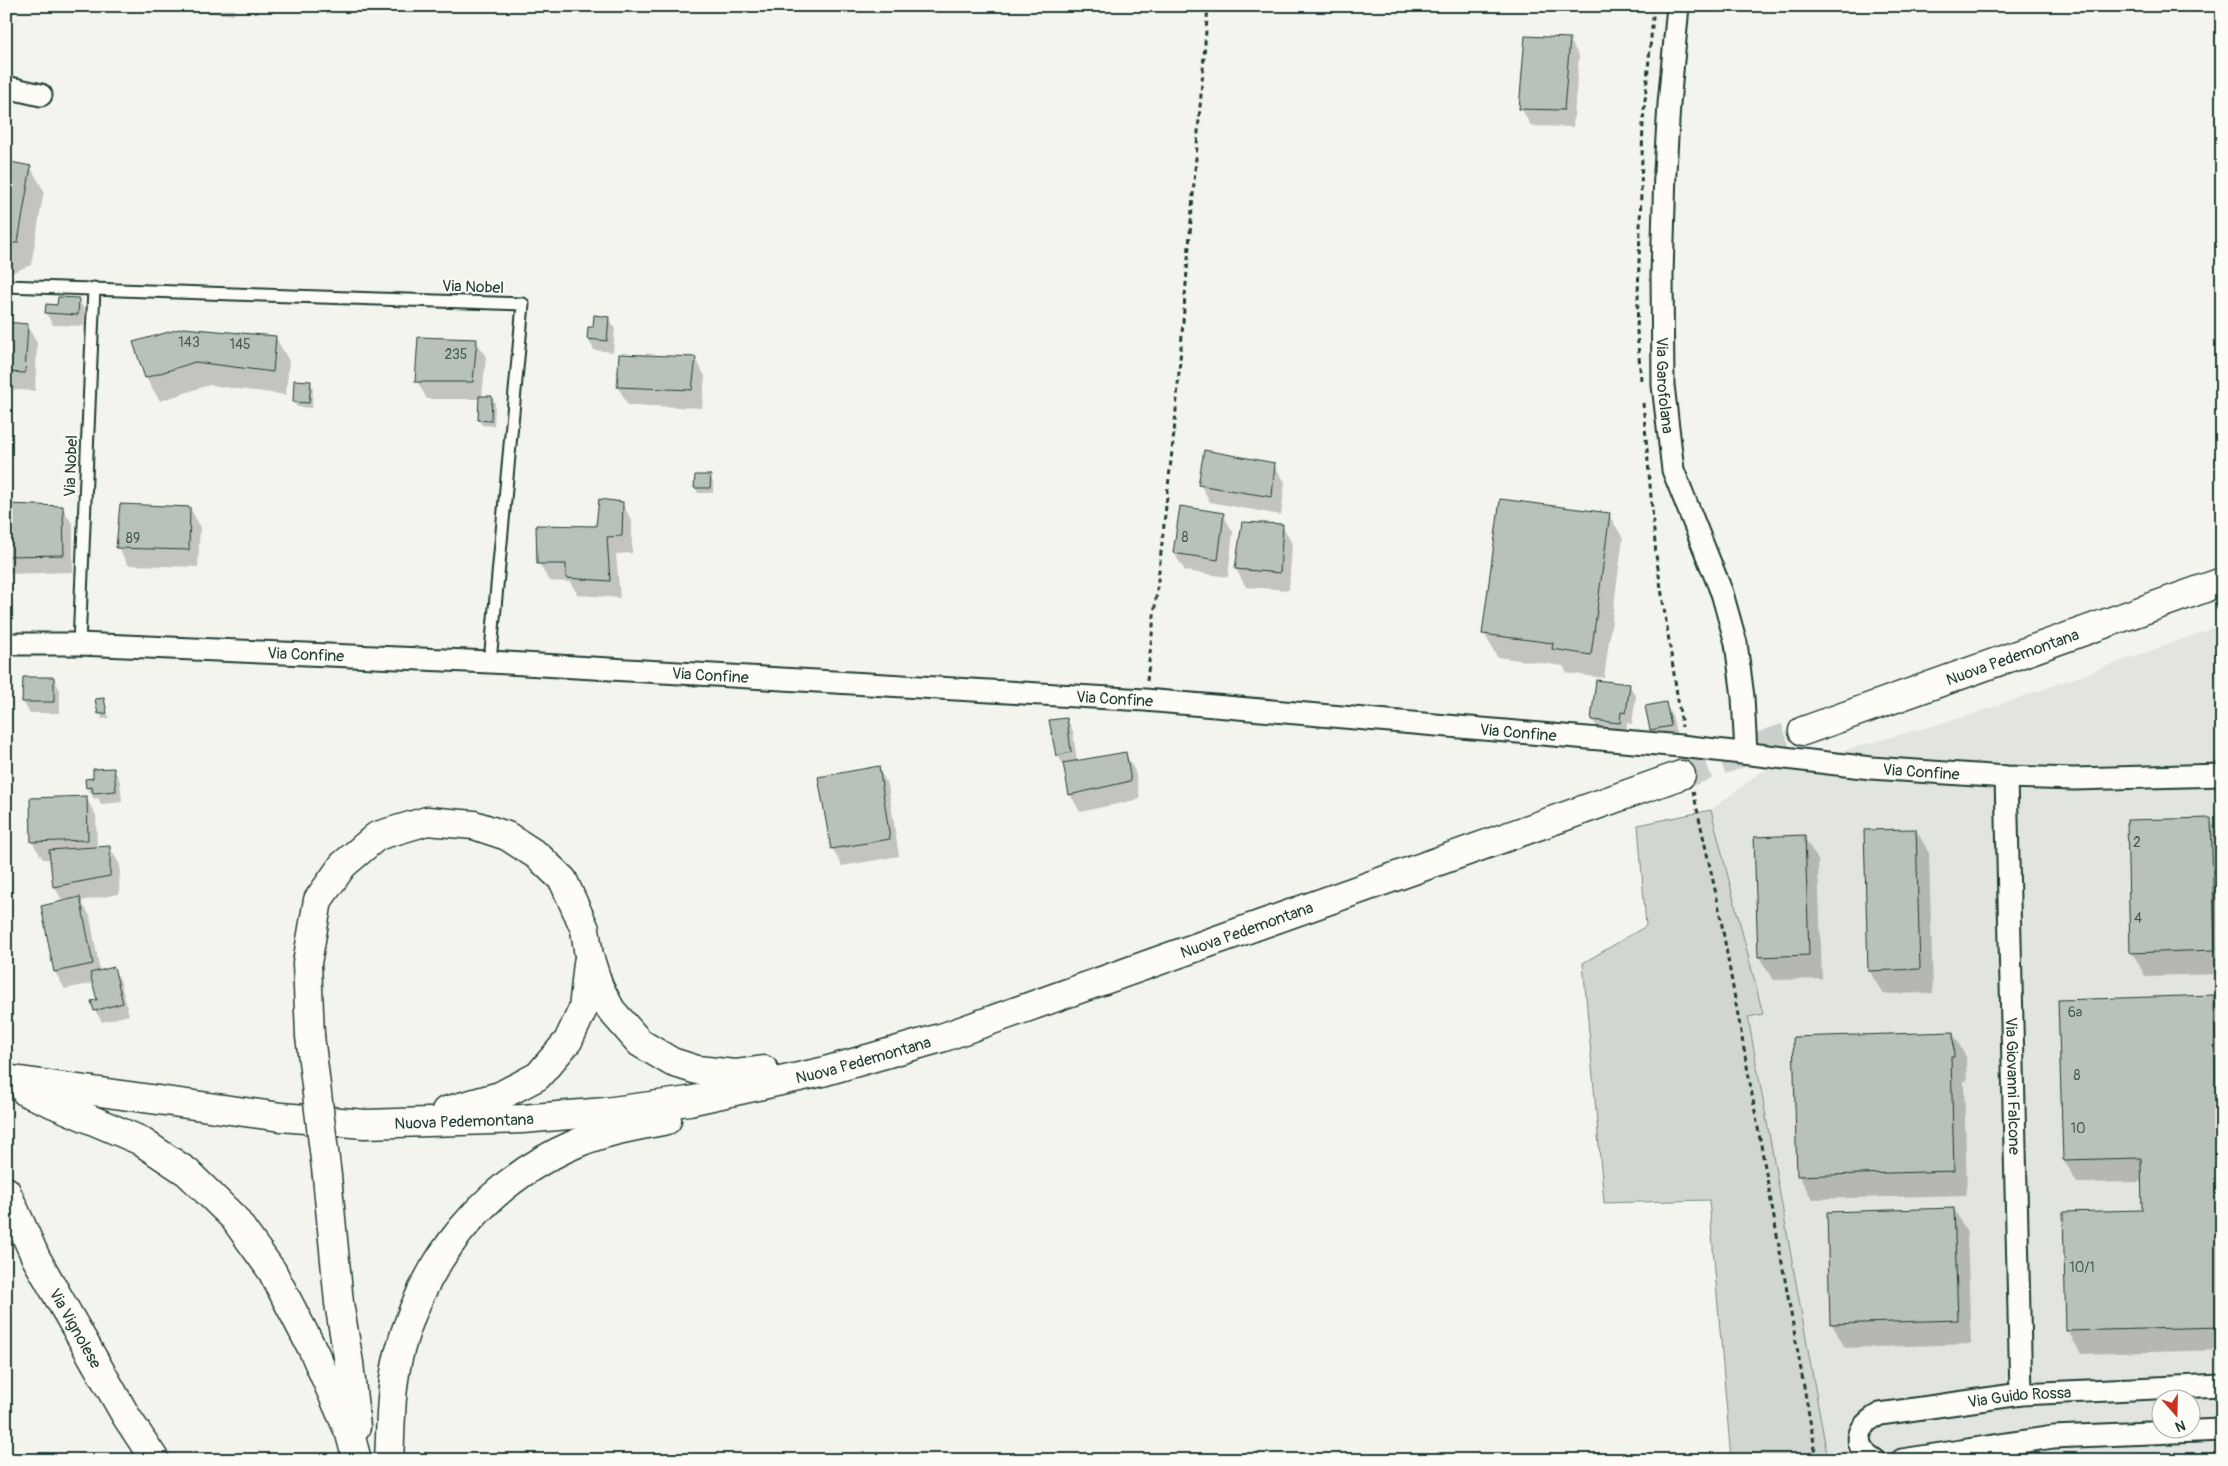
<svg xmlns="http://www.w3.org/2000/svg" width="2228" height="1466" font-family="Pangolin,sans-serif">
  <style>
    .built { fill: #e2e5df; fill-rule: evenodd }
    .green { fill: #d1d6d1; stroke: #788a82 }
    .shadow { fill: #0003 }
    .building { fill: #b9c1bb; stroke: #1f3d34 }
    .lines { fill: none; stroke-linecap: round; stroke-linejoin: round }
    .primary-tunnel { stroke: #c9cfca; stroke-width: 28; stroke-dasharray: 28 14; stroke-linecap: butt }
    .service-casing { stroke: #1f3d34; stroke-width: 15 }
    .minor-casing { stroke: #1f3d34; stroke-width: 25 }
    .primary-casing { stroke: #1f3d34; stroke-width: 31 }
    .path { stroke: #1f3d34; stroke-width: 3; stroke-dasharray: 5 4; stroke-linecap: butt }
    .service { stroke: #fdfcf7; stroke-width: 11 }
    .minor { stroke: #fdfcf7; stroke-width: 21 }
    .primary { stroke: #fdfcf7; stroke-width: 28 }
    .primary-bridge-casing { stroke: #1f3d34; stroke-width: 31; stroke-linecap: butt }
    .primary-bridge { stroke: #fdfcf7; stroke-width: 28 }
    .labels { text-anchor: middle; stroke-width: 4; stroke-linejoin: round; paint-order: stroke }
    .number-label { font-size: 14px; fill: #465e56 }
    .street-label { font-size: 16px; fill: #1f3d34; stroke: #fdfcf7 }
  </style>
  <rect width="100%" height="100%" fill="#f4f4ef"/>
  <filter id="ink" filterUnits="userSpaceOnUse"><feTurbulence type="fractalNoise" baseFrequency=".02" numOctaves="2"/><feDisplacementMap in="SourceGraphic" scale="10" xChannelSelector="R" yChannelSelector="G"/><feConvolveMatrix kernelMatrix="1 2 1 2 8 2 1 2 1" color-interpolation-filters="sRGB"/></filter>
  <g filter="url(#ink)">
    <path class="built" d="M2222,625V1460H1828L1748,1016L1762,1014L1711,810L1759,773L1968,716ZM2160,1398H2190V1428H2160Z"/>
    <polygon class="green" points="1711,810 1763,1014 1748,1017 1828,1460 1731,1460 1709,1200 1604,1203 1583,963 1646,926 1638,825"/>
    <g class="shadow">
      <polygon points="158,6 235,6 234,15 159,8"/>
      <polygon points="1569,39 1579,56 1573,127 1531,126 1521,108"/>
      <polygon points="6,162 31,168 44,191 31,265 6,275"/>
      <polygon points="78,299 85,311 84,326 53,325 46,313"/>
      <polygon points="608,318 615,329 613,352 594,350 588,339 594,328"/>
      <polygon points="6,323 27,325 37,343 35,391 6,389"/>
      <polygon points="184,329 276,338 289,361 286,395 209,385 160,401 146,378"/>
      <polygon points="476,340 486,357 482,397 492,397 495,403 494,426 482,425 479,420 480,399 427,399 417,381"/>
      <polygon points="620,355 695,358 705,376 702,408 628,405 618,387"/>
      <polygon points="310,382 313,387 312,408 297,407 294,402"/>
      <polygon points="1274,465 1285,482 1281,515 1210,502 1200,484"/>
      <polygon points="710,477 713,482 713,493 698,493 695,487"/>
      <polygon points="622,503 632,521 632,553 616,554 620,598 578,595 570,582 549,581 539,563 597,528"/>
      <polygon points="6,505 62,507 73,525 73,572 6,574"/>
      <polygon points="1181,507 1223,514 1233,532 1228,577 1185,571 1174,553"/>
      <polygon points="190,508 200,526 198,567 128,565 118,547"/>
      <polygon points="1609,515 1623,538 1604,678 1567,673 1563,666 1497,657 1484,633"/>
      <polygon points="1243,524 1282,525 1292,543 1289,590 1246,587 1236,569"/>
      <polygon points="54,679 60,690 60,713 30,713 23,702"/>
      <polygon points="1629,685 1636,696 1632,724 1627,723 1626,734 1599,731 1593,720"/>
      <polygon points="103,699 109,718 102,719 96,700"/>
      <polygon points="1665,703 1672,715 1677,737 1658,741 1651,730 1646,707"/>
      <polygon points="1067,719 1073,731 1077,762 1125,753 1135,771 1140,799 1080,812 1070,794 1065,766 1057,755"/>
      <polygon points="878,768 888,785 899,856 842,866 832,848"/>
      <polygon points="114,769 120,781 122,802 101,804 98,798 94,799 87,787 95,779"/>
      <polygon points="86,798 96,815 97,848 110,848 120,865 119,894 81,901 90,916 100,972 113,968 120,980 129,1015 102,1022 95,1010 98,1001 94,983 65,989 55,972 63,902 54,886 51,859 43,859 32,842"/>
      <polygon points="2210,819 2222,839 2222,974 2145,976 2132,952"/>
      <polygon points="1916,830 1929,853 1933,993 1883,994 1869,970"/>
      <polygon points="1804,837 1818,860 1822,979 1773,980 1759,957"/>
      <polygon points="2214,997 2222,1011 2222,1350 2081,1354 2068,1331 2143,1211 2142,1182 2077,1183 2064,1160"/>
      <polygon points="1953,1033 1966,1057 1967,1081 1964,1081 1967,1195 1812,1199 1799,1176"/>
      <polygon points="1954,1209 1967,1233 1971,1344 1845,1348 1832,1324 1828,1213"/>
    </g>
    <g class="building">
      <polygon points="1525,36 1570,38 1564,110 1519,109"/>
      <polygon points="6,161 31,166 18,242 6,246"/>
      <polygon points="58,297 79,298 78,315 45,313 46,304 57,305"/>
      <polygon points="594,315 609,317 607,341 587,339 588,327 593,327"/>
      <polygon points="6,322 28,324 25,373 6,372"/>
      <polygon points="183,328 276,336 273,372 195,362 145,378 133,342"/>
      <polygon points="418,337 477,339 473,382 415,382"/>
      <polygon points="619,354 696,357 692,390 617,387"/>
      <polygon points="294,380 311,381 309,403 293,402"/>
      <polygon points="479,396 492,396 491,421 478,420"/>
      <polygon points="1204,450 1275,463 1272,497 1198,485"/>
      <polygon points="695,475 711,475 710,488 694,488"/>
      <polygon points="599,499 623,502 622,536 607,537 610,581 566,578 566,564 537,564 536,525 596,526"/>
      <polygon points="1500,499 1610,513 1591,655 1552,649 1553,643 1482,634"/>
      <polygon points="6,504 63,506 64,555 6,556"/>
      <polygon points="120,504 190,507 189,550 116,548"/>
      <polygon points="1180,506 1224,513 1218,560 1173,553"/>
      <polygon points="1242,522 1283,524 1280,573 1235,569"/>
      <polygon points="23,677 54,677 54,702 22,702"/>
      <polygon points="1596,680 1630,684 1626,713 1621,712 1620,723 1591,720"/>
      <polygon points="104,698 107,713 98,714 95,699"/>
      <polygon points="1666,702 1671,726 1650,730 1645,706"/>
      <polygon points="1067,718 1071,752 1056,756 1049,720"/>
      <polygon points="1126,752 1131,781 1069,795 1063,763"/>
      <polygon points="879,766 890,839 831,849 818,777"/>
      <polygon points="114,768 116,791 93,793 92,787 86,788 85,779 93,778 93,769"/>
      <polygon points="87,796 88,840 31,842 30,798"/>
      <polygon points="2211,818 2215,950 2130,953 2127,820"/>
      <polygon points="1916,829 1920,969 1868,971 1864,830"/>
      <polygon points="1805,835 1809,955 1758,957 1754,837"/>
      <polygon points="110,846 110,876 53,887 49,850"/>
      <polygon points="80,897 93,964 54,972 41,906"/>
      <polygon points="114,967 123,1003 94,1011 91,1001 97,1000 90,973"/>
      <polygon points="2214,995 2222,1327 2066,1331 2063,1212 2142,1210 2141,1158 2063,1160 2058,1000"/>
      <polygon points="1953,1032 1954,1057 1951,1057 1954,1171 1797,1176 1793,1037"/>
      <polygon points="1954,1208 1958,1320 1830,1324 1827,1212"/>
    </g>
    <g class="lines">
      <polyline class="primary-tunnel" points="1681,775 1803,731"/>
      <defs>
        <g id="service">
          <polyline points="6,286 523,304 490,662"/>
          <polyline points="79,644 94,288"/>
        </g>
        <g id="minor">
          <path id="s1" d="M1678,6L1669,104L1665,171L1662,275L1663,385L1673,470L1722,593L1736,643L1743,697L1746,753"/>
          <polyline points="6,87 41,95"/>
          <path id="s2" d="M6,644H79L490,662L1145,700L1681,746L1871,768L2006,777L2074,779L2222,775"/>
          <path id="s3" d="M2006,777L2021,1394"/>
          <path id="s4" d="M1875,1460C1850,1445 1857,1426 1880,1414L2021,1394L2222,1385"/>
          <polyline points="1902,1460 2053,1437 2222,1430"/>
        </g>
        <g id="primary">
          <path id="s5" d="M1803,731L2222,582"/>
          <polyline points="310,1036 307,963 318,900 343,865 377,836 427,821 474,825 507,836 538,856 563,880 585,929 589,956 599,987 611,1010 640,1043 672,1062 697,1070 735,1074 764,1070"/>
          <path id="s6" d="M6,1079L281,1117L365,1124L522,1119L605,1112L689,1101L822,1072L944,1037L1681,775"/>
          <polyline points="26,1092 139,1140 187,1172 234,1218 272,1271 314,1352 350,1434 357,1460"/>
          <polyline points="446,1111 500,1096 538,1076 568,1041 583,1009 588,963"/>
          <polyline points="327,1176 339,1303 349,1363 356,1427"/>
          <path id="s7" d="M6,1191L36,1258L126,1416L155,1460"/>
          <path d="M389,1460C391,1425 390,1388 399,1354C423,1260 485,1183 575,1144C604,1131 637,1126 667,1120"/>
        </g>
      </defs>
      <use href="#service" class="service-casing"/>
      <use href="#minor" class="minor-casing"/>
      <use href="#primary" class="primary-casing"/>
      <g class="path">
        <polyline points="1641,380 1637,332 1643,122 1654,6"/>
        <polyline points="1643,403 1656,555 1682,727"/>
        <polyline points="1147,681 1175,423 1208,6"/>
        <polyline points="1693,791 1718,903 1817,1460"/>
      </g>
      <use href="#service" class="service"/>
      <use href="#minor" class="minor"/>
      <use href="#primary" class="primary"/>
      <defs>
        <polyline id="primary-bridge" points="310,1036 327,1176"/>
      </defs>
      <use href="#primary-bridge" class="primary-bridge-casing"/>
      <use href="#primary-bridge" class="primary-bridge"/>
    </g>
  </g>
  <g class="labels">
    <g class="number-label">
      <text x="189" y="347">143</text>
      <text x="240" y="349">145</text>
      <text x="456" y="359">235</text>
      <text x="1185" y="542">8</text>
      <text x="133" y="543">89</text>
      <text x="2137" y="847">2</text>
      <text x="2138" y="923">4</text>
      <text x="2075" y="1017">6a</text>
      <text x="2077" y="1080">8</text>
      <text x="2078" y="1133">10</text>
      <text x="2082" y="1272">10/1</text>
    </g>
    <g class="street-label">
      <text transform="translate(473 286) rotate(2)" y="6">Via Nobel</text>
      <text dy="6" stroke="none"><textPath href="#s1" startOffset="380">Via Garofolana</textPath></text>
      <text transform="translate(70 466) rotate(-88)" y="6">Via Nobel</text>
      <text dy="6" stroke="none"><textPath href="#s2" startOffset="300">Via Confine</textPath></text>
      <text dy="6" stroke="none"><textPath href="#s5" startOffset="222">Nuova Pedemontana</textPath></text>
      <text dy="6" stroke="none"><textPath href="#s2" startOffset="705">Via Confine</textPath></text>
      <text dy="6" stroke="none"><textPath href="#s2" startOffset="1110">Via Confine</textPath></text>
      <text dy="6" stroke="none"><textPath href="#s2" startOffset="1515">Via Confine</textPath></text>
      <text dy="6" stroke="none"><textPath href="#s2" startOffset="1920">Via Confine</textPath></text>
      <text dy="6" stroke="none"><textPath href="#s6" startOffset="1271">Nuova Pedemontana</textPath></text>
      <text dy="6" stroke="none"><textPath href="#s6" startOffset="866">Nuova Pedemontana</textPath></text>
      <text dy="6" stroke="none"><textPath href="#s3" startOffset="309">Via Giovanni Falcone</textPath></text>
      <text dy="6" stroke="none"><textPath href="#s6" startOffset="461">Nuova Pedemontana</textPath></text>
      <text dy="6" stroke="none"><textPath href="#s7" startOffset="154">Via Vignolese</textPath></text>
      <text dy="6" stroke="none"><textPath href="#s4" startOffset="202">Via Guido Rossa</textPath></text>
    </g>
  </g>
  <rect width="2228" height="1466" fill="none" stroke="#fdfcf7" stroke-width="25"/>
  <rect x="12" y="12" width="2203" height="1441" fill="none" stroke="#1f3d34" stroke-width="2" filter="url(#ink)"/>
  <g transform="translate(2176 1414) rotate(160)"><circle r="24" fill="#fdfcf7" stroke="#a4b0a9"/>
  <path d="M0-4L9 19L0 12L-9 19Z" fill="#c8321e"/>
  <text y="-8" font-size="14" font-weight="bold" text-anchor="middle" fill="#1f3d34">N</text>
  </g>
</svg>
